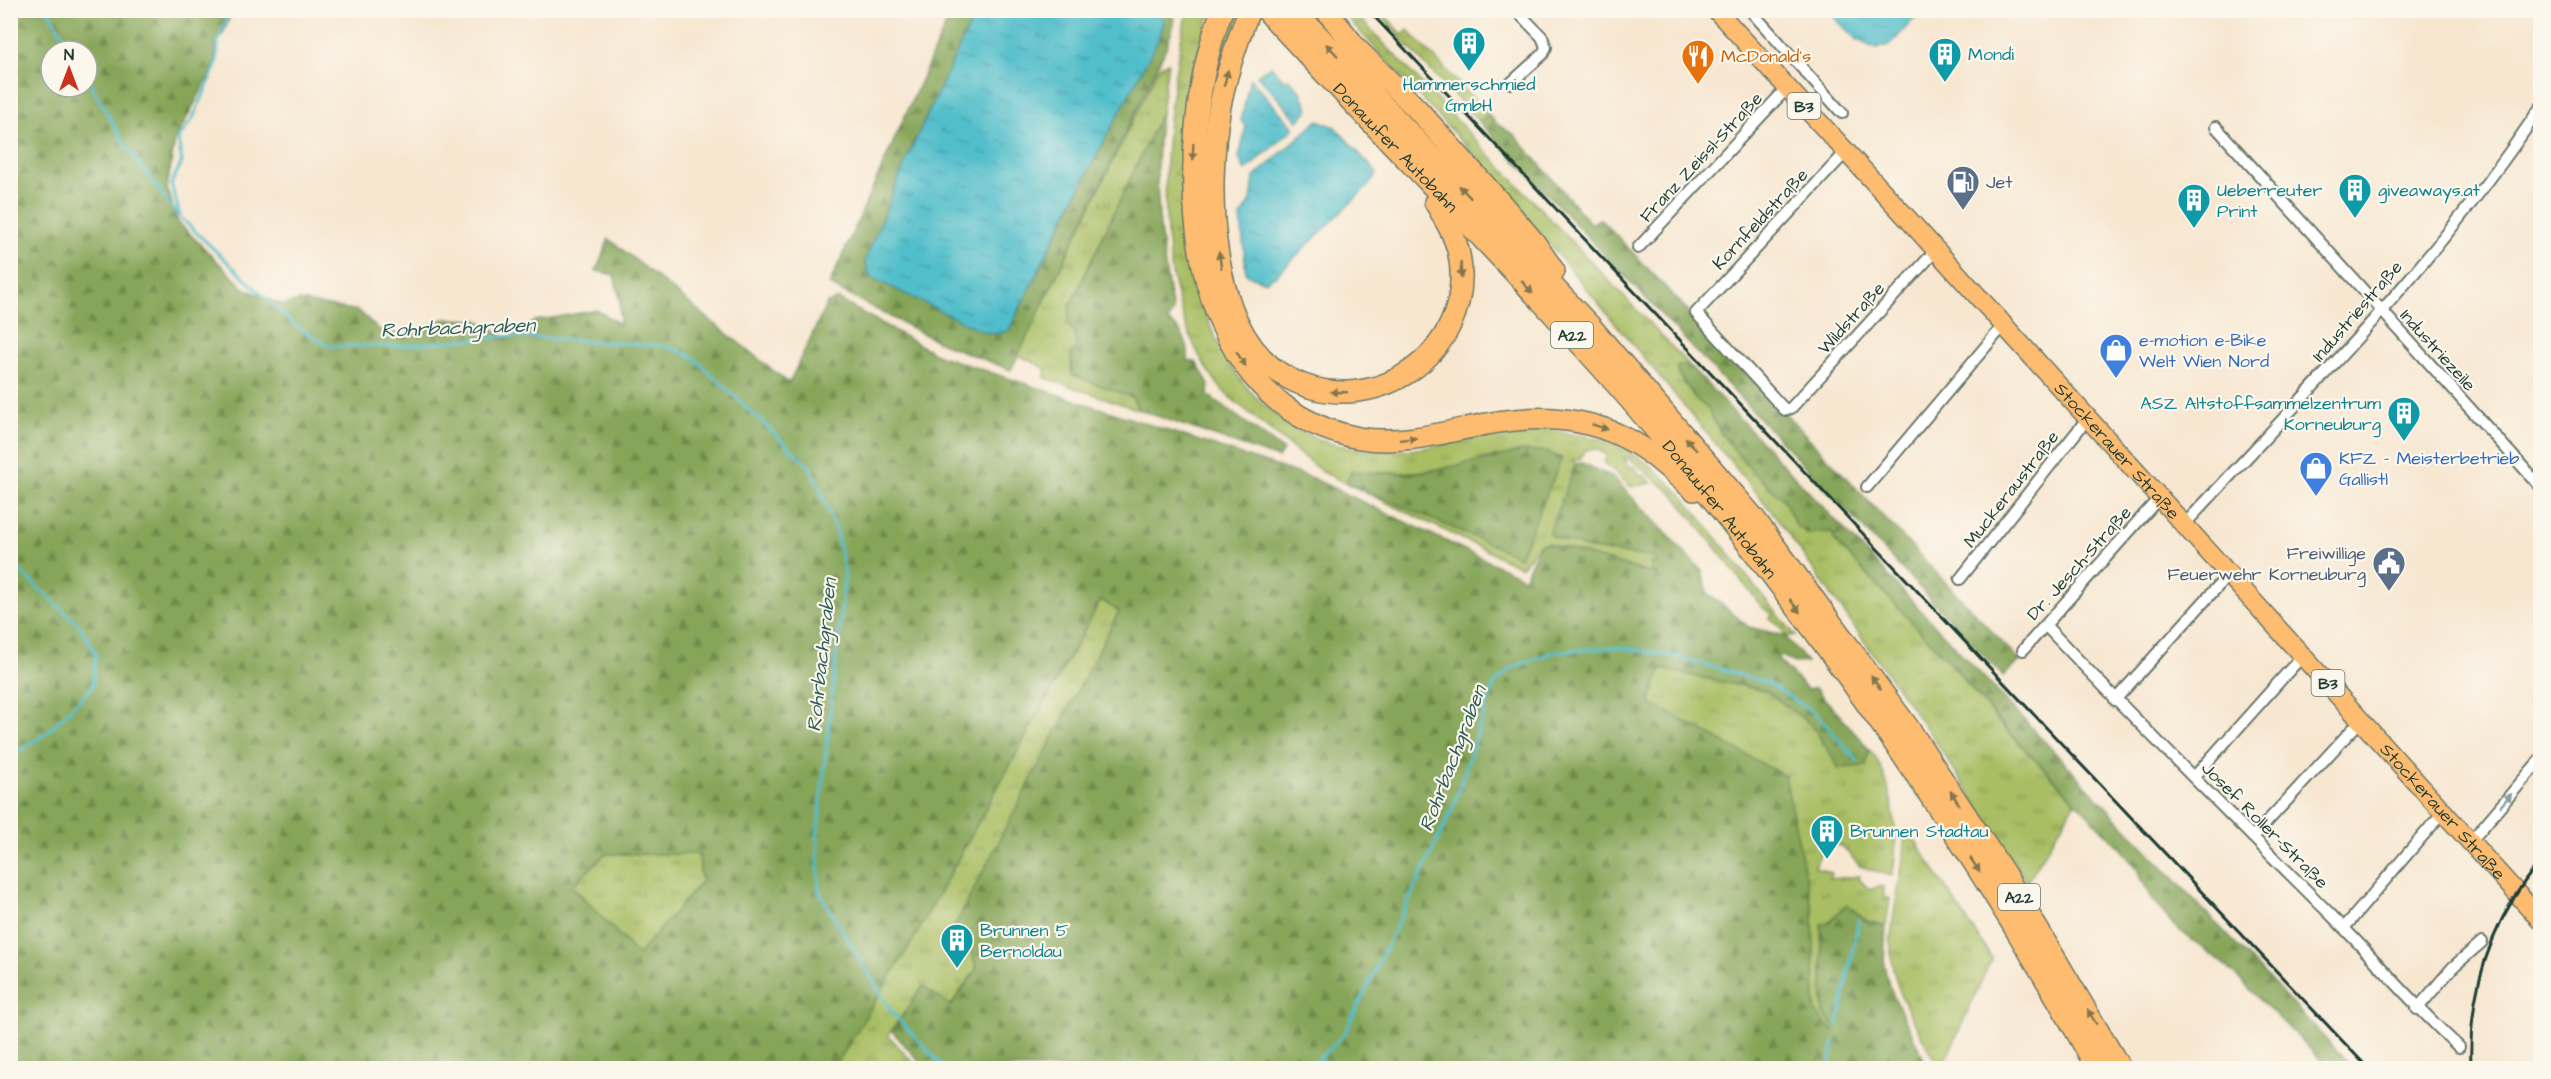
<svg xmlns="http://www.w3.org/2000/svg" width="2551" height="1079" font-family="'Architects Daughter',sans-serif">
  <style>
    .grass { fill: url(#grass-tufts); stroke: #647e4c; stroke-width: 1.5; fill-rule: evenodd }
    .forest { fill: url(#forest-firs); stroke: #527146; stroke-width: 1.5; fill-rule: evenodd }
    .water { fill: url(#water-ripples); stroke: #387e80; stroke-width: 1.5 }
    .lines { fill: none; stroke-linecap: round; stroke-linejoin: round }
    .stream { stroke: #51becb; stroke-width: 3 }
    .street-casing { stroke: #6b786b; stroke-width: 14 }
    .primary-casing { stroke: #6b786b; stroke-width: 21 }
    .highway-casing { stroke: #6b786b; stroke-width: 24 }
    .street { stroke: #fff; stroke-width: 10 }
    .primary { stroke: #fdbc6f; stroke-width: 18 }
    .highway { stroke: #fdbc6f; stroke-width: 21 }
    .rail { stroke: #1f3d34; stroke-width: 3 }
    .oneway { fill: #83764f }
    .oneway2 { fill: #8f9e9a }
    .labels { text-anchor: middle; stroke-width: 4.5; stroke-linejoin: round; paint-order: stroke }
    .shield { fill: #fbf7ec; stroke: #61756b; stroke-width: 1.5 }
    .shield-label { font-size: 16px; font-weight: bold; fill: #1f3d34 }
    .culture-label { font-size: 18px; fill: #0d838f; stroke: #fbf7ec; text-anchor: start }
    .food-label { font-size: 18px; fill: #c56008; stroke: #fbf7ec; text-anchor: start }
    .street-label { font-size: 18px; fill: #1f3d34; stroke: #fbf7ec }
    .service-label { font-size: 18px; fill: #4e5e75; stroke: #fbf7ec; text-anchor: start }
    .shop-label { font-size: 18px; fill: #366cbe; stroke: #fbf7ec; text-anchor: start }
    .water-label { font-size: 20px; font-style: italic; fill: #2c5d5a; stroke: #fbf7ec }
  </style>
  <defs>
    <pattern id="grass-tufts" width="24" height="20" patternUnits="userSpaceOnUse" patternTransform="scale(1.5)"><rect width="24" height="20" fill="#a9be63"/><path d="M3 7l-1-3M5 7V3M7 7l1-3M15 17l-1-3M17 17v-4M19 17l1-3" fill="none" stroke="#899c52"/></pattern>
    <pattern id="forest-firs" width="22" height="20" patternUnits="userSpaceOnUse" patternTransform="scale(1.5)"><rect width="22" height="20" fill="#86a559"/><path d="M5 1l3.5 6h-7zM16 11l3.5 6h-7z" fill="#6d884a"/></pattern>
    <pattern id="water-ripples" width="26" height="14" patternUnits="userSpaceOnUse" patternTransform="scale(1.5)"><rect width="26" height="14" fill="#51becb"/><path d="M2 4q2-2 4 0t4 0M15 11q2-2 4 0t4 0" fill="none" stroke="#439ca6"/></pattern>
  </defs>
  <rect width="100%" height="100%" fill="#fbf7ec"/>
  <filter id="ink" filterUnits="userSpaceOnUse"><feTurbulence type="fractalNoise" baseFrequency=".0167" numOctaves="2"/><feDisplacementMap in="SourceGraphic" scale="12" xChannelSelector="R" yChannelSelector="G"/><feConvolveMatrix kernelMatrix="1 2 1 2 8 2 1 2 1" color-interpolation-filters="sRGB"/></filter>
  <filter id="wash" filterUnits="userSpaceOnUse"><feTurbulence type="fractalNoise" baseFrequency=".008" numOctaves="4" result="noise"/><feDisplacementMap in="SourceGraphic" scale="24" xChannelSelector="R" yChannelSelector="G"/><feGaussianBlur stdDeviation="1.35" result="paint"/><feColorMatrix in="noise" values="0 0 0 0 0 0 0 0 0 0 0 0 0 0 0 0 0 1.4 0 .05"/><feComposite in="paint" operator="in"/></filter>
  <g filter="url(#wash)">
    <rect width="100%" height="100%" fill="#f7e7d1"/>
    <g class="grass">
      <path d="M1187,11H1212C1157,153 1169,425 1363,450C1423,458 1483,429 1540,429C1551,429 1560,432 1571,434C1582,435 1595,436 1606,441C1617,446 1630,451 1639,457C1671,479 1695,511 1719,541C1744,573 1769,605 1796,636H1785L1782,628L1769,618L1773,615L1762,607L1674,495L1629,458L1626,459L1627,465L1636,468L1639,475H1644L1652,483L1631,487L1604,462L1607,455L1597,449L1585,450L1580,459L1572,461L1576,464L1549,532L1586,548L1656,558V563H1650L1657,576L1547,543L1540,544L1521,567L1321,471L1227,395C1142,301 1162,124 1187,11ZM1495,456L1520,557L1352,471C1401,476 1447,471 1495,456Z"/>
      <polygon points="1231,11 1242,11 1219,81 1202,113"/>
      <polygon points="1341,11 1353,11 1687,363 1677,367 1678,374 1696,399 1708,409 1720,432 1753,472 1784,500 1797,526 1831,531 1836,542 1947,659 2002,726 2076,802 2027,882 1936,742 1774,514 1485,167"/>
      <polygon points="1375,11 1381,11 1403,35 1408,30 1488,114 1479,122"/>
      <polygon points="1168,62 1161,113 1070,306 1076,349 1071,353 1072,375 1132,397 1139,410 1045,378 1045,368 1018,355 1159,67"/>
      <polygon points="1101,600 1120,610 954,929 971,950 977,968 950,1006 923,987 888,1035 918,1068 834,1068 916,935"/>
      <path d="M1661,669L1766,691L1813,726L1839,768L1869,751L1864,744C1893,769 1901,841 1892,876L1860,866L1843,847L1825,841L1815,867L1831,873L1829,879L1860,876L1859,879L1870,890L1879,886L1884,887V899L1890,898L1886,926C1873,921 1861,922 1853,908H1843L1827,923L1821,925L1823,1005L1825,1015L1834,1028L1833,1033L1815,1011L1813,912L1649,702Z"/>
      <path d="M1909,831L1992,958L1946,1059L1938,1066C1917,1026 1887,984 1891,937C1894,902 1905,868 1904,832Z"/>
      <polygon points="605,854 699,854 701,882 638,955 572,886"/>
    </g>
    <g class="forest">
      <path d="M10,11H232L223,34L216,42L215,65L175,140L167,188L178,222L244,288L282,305L300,301L359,311L378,329L405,336L444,319L478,320L508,339L535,321L597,310L620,324V300L614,275L596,271L609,239L789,383L827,303L838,299L938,355L1312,478L1524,578L1540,544L1547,543L1657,575L1652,571L1650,563H1656L1655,558L1586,548L1551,536L1549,532L1576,464L1582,463L1613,477L1702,571L1707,592L1749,627L1785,636L1807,662L1794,663L1783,656L1777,659L1808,690L1815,688L1861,739L1869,751L1866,766L1839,768L1813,726L1766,691L1661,669L1649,702L1785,776L1813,912L1815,1011L1833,1032L1834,1028L1825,1014L1823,1005L1821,925L1828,923L1847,904L1866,921L1886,926L1884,965L1889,986L1928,1068H925L892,1031L923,986L951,1006L977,969L971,950L953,929L1119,611L1101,600L916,935L834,1068H11ZM51,51H87V87H51ZM605,854H699L701,882L638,955L572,886Z"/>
      <polygon points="952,11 977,11 908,156 865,261 870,277 1009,330 1163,22 1159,11 1174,11 1174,24 1166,48 1011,370 939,342 829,285"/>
      <path d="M1161,113C1152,180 1160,246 1173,311L1168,321C1182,330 1190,345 1188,361L1196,362L1209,384L1208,395L1283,450L1278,458L1139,410L1132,397L1072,375L1071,353L1076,349L1075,333L1068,324L1070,306Z"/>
      <polygon points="1488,114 1498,125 1515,135 1591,224 1600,219 1638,258 2020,661 2003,676 1479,122"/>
      <polygon points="1687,363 2353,1068 2329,1068 2224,964 2175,927 2150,897 2137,869 2121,849 2003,726 1947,659 1836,542 1831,531 1809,534 1796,526 1784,500 1753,472 1720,432 1708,409 1696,399 1678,373 1677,367"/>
      <polygon points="1523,451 1543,451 1562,458 1520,557 1346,482 1352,471 1400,474 1431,471"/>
    </g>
    <g class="water">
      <polygon points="977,10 1159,11 1164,22 1158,40 1073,200 1009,330 1000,334 984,332 870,277 865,261 908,156"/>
      <polygon points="1828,11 1921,11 1891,44 1877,49 1857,40"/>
      <polygon points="1271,66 1285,81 1288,79 1300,90 1309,109 1298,121 1257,75"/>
      <polygon points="1250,78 1294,128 1245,171 1239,158 1246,126 1241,121"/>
      <polygon points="1318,120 1335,127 1377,173 1368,186 1278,274 1265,282 1246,274 1241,217 1251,201 1254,177"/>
    </g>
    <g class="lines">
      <g class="stream">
        <polyline points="48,10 72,51"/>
        <polyline points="87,78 129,151 180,217 294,325 329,346 398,346 508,336 664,346 692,356 811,468 835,527 845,574 817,837 819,892 892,1012 944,1068"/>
        <polyline points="180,215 171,184 182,162 178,139 193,118 217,64 218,42 230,10"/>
        <polyline points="10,562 80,626 96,654 92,687 47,733 10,757"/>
        <polyline points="1838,1025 1859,919"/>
        <polyline points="1309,1068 1344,1035 1452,810 1493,686 1511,668 1554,652 1619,647 1679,657 1768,683 1815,713 1858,761"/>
        <polyline points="1829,1068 1834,1041"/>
      </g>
    </g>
  </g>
  <g filter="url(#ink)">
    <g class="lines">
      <defs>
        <g id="street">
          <polyline points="1750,10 1842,113"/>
          <polyline points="1511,83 1543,54 1546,47 1542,37 1516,10"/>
          <polyline points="2216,127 2540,486"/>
          <polyline points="1846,152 1696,313 1785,410 1791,408 1936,250"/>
          <polyline points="1638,248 1787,88"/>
          <polyline points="1867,487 2003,326"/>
          <path d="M2184,525C2308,391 2439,260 2540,108"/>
          <polyline points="1960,579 2087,419"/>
          <path d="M2046,626C2139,725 2237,821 2333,917C2376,960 2414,1006 2459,1047"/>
          <polyline points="2023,650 2159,498"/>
          <polyline points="2115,700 2229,574"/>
          <polyline points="2194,777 2303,655"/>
          <polyline points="2253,837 2361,720"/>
          <polyline points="2471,841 2540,760"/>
          <polyline points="2344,928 2444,811"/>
          <polyline points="2417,1009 2453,967 2482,942"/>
        </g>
        <g id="primary">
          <path id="s1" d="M1716,10L1908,219L2540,919"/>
        </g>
        <g id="highway">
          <path d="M1222,10C1170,148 1176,404 1359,438C1396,444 1431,436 1467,428C1527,414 1587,412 1641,447C1660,459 1676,476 1694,490"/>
          <path d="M1249,10C1237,42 1226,73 1220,106C1206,185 1206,334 1288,378C1371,423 1473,354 1460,260C1457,238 1445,220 1435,202"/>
          <path id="s2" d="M1266,10C1387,142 1515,267 1632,402C1808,608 1965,832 2097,1068"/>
          <polyline points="1294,10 1591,327 1754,518 1910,730 2006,876 2120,1068"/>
          <polyline points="1326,10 1357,49 1417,109 1505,208 1534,242 1554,271"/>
        </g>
      </defs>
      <use href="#street" class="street-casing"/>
      <use href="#primary" class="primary-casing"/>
      <use href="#highway" class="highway-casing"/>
      <use href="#street" class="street"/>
      <use href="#primary" class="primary"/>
      <use href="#highway" class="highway"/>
      <g class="rail">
        <polyline points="1368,10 2368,1068"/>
        <path d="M2471,1068C2468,991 2491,921 2540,861"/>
      </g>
    </g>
    <defs><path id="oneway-solid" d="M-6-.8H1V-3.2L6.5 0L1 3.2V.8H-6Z" transform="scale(1.5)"/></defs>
    <g class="oneway">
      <use href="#oneway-solid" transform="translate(1332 50) rotate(-134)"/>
      <use href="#oneway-solid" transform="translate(1226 78) rotate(-76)"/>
      <use href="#oneway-solid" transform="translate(1193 152) rotate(92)"/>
      <use href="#oneway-solid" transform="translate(1465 192) rotate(-133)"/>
      <use href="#oneway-solid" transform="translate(1220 260) rotate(-100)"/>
      <use href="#oneway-solid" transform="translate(1461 270) rotate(88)"/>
      <use href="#oneway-solid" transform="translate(1527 287) rotate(47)"/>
      <use href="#oneway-solid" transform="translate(1241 359) rotate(57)"/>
      <use href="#oneway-solid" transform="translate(1339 392) rotate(-178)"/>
      <use href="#oneway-solid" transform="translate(1600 427) rotate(18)"/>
      <use href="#oneway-solid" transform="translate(1408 439) rotate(-6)"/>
      <use href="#oneway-solid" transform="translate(1691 444) rotate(-131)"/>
      <use href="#oneway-solid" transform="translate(1795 606) rotate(53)"/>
      <use href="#oneway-solid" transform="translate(1876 683) rotate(-126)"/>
      <use href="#oneway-solid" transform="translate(1955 798) rotate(-123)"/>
      <use href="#oneway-solid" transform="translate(1975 865) rotate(56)"/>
      <use href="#oneway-solid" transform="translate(2092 1017) rotate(-121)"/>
    </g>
    <use class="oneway2" href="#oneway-solid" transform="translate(2506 800) rotate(-49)"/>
  </g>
  <defs>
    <symbol id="building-pin" viewBox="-11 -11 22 30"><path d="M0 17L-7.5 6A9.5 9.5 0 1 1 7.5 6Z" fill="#0f9aa8" stroke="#fbf7ec"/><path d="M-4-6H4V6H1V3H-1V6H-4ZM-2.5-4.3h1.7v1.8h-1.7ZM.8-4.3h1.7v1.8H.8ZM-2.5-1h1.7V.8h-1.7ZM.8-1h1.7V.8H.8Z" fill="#fff"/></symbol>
    <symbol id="restaurant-pin" viewBox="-11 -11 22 30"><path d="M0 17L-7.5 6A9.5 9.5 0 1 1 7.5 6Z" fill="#e8710a" stroke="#fbf7ec"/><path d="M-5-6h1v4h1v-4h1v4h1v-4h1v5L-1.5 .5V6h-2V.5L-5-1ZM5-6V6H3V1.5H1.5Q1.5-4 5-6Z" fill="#fff"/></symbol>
    <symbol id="fuel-pin" viewBox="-11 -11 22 30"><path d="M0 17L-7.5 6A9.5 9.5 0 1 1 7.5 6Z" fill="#5c6f8a" stroke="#fbf7ec"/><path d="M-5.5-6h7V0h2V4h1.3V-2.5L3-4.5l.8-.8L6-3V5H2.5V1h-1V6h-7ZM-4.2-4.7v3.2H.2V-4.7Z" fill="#fff"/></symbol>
    <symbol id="shop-pin" viewBox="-11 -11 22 30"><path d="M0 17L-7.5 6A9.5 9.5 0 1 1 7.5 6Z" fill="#3f7fe0" stroke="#fbf7ec"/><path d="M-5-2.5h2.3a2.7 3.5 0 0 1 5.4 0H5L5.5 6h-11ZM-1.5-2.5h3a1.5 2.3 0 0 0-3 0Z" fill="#fff"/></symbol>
    <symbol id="civic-pin" viewBox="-11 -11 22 30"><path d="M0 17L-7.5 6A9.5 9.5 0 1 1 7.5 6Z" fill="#5c6f8a" stroke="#fbf7ec"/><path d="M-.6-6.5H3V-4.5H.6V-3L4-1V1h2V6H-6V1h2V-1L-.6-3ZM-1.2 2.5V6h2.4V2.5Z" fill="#fff"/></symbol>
  </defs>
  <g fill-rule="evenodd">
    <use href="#building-pin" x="1450" y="24" width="38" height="52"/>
    <use href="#building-pin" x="1926" y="35" width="38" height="52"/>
    <use href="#restaurant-pin" x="1679" y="37" width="38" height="52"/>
    <use href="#fuel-pin" x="1944" y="163" width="38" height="52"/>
    <use href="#building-pin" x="2336" y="171" width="38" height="52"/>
    <use href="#building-pin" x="2175" y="181" width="38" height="52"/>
    <use href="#shop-pin" x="2097" y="331" width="38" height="52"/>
    <use href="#building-pin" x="2385" y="394" width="38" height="52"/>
    <use href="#shop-pin" x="2297" y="449" width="38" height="52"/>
    <use href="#civic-pin" x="2370" y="544" width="38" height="52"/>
    <use href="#building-pin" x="1808" y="812" width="38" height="52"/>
    <use href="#building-pin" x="938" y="921" width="38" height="52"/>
  </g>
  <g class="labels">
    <g class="shield">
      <rect x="1787.5" y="93" width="33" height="26" rx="4.5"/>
      <rect x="1551" y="322" width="42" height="26" rx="4.5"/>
      <rect x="2311.5" y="670" width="33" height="26" rx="4.5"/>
      <rect x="1998" y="884" width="42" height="26" rx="4.5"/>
    </g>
    <g class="shield-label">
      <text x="1804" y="112">B3</text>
      <text x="1572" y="341">A22</text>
      <text x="2328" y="689">B3</text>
      <text x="2019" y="903">A22</text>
    </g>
    <g class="culture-label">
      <text x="1968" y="60">Mondi</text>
      <text x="1469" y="90" text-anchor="middle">Hammerschmied<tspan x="1469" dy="21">GmbH</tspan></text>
      <text x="2217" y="196">Ueberreuter<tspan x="2217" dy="21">Print</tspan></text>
      <text x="2378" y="196">giveaways.at</text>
      <text x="2381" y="409" text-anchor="end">ASZ Altstoffsammelzentrum<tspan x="2381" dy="21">Korneuburg</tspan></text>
      <text x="1850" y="837">Brunnen Stadtau</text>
      <text x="980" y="936">Brunnen 5<tspan x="980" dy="21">Bernoldau</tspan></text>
    </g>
    <g class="food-label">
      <text x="1721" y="62">McDonald's</text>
    </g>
    <g class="street-label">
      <text dy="6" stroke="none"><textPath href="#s2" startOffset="189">Donauufer Autobahn</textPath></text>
      <text transform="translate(1701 157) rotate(-47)" y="6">Franz Zeissl-Straße</text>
      <text transform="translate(1760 219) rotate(-47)" y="6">Kornfeldstraße</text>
      <text transform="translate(2357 311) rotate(-49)" y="6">Industriestraße</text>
      <text transform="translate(1851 318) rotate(-48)" y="6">Wildstraße</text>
      <text transform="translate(2438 350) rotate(48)" y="6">Industriezeile</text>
      <text dy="6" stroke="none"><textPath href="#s1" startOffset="596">Stockerauer Straße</textPath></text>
      <text transform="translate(2011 489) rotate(-52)" y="6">Muckeraustraße</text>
      <text dy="6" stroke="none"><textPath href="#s2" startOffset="675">Donauufer Autobahn</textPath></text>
      <text transform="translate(2079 563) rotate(-48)" y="6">Dr. Jesch-Straße</text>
      <text dy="6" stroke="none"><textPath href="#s1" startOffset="1082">Stockerauer Straße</textPath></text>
      <text transform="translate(2265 825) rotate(45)" y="6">Josef Roller-Straße</text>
    </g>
    <g class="service-label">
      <text x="1986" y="188">Jet</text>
      <text x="2366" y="559" text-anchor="end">Freiwillige<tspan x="2366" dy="21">Feuerwehr Korneuburg</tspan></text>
    </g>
    <g class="shop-label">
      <text x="2139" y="346">e-motion e-Bike<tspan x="2139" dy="21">Welt Wien Nord</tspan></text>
      <text x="2339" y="464">KFZ - Meisterbetrieb<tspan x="2339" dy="21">Gallistl</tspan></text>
    </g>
    <g class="water-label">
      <text transform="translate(458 327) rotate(-2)" y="7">Rohrbachgraben</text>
      <text transform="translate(821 655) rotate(-84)" y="7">Rohrbachgraben</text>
      <text transform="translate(1452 758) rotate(-69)" y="7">Rohrbachgraben</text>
    </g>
  </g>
  <rect width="2551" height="1079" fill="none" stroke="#fbf7ec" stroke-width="36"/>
  <g transform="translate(69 69)"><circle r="28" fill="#fbf7ec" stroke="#a3ada2" stroke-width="1.5"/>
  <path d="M0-4.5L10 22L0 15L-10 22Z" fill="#c8321e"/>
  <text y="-9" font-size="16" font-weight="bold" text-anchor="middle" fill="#1f3d34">N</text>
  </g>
</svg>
